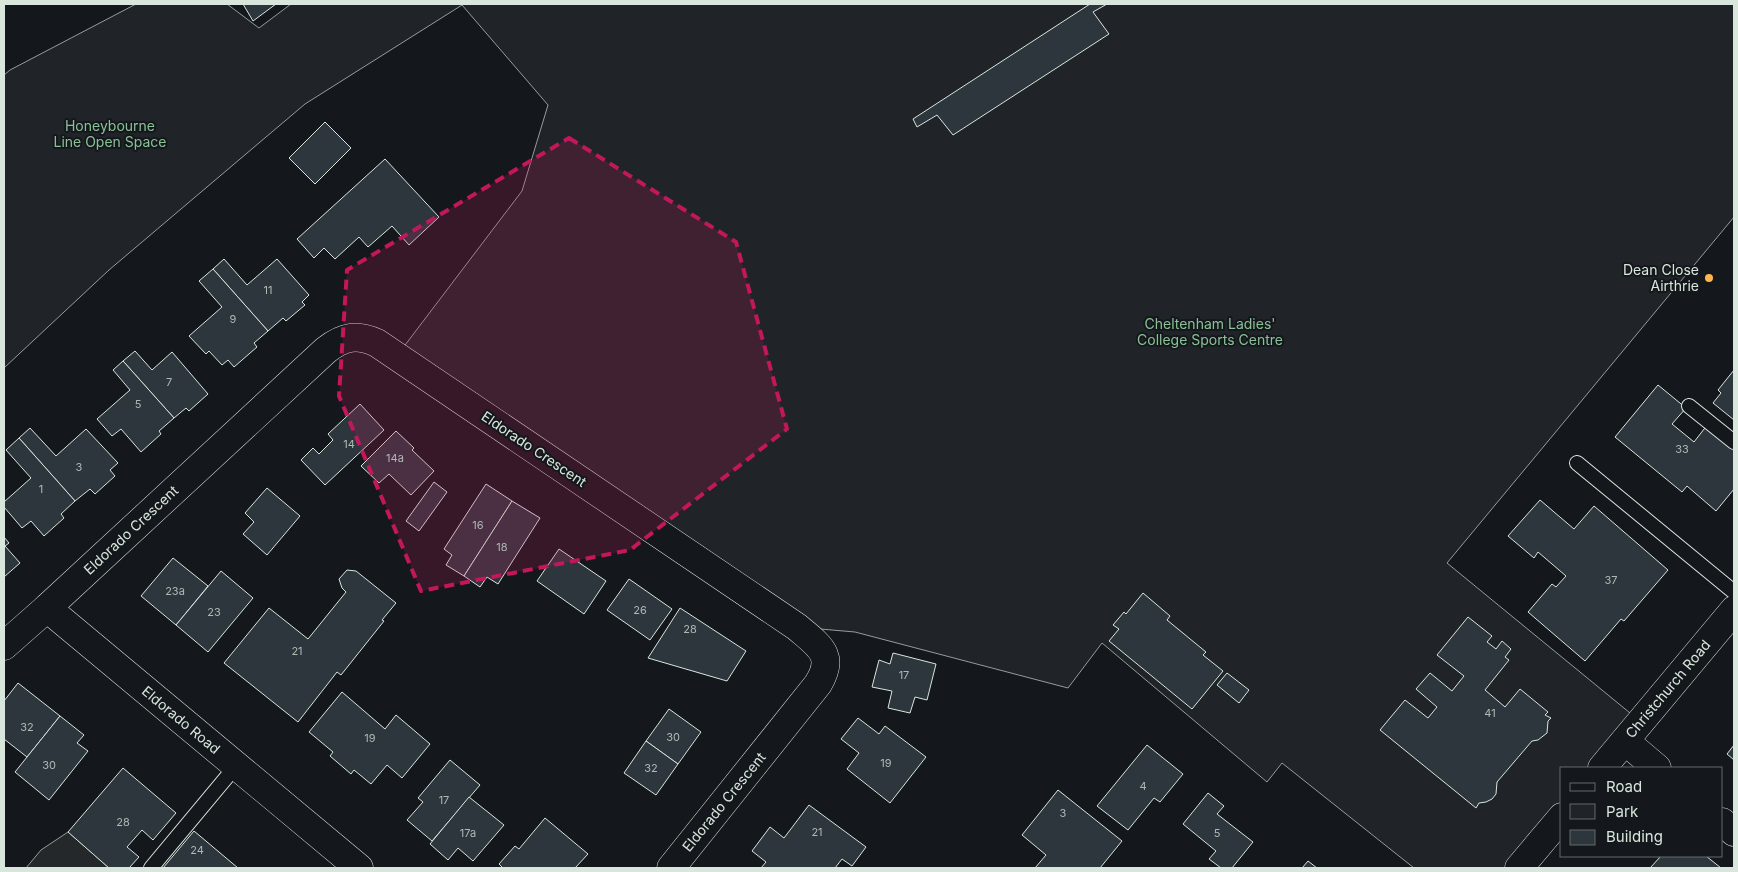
<svg xmlns="http://www.w3.org/2000/svg" width="1738" height="872" font-family="Inter,sans-serif">
  <style>
    .green { fill: #202428; stroke: #939e99 }
    .parking { fill: #24282b; stroke: #939e99 }
    .building { fill: #2c363c; stroke: #d8e6dc }
    .lines { fill: none; stroke-linecap: round; stroke-linejoin: round }
    .lane-casing { stroke: #d8e6dc; stroke-width: 16 }
    .street-casing { stroke: #d8e6dc; stroke-width: 29 }
    .secondary-casing { stroke: #d8e6dc; stroke-width: 29 }
    .lane { stroke: #14181c; stroke-width: 14 }
    .street { stroke: #14181c; stroke-width: 28 }
    .secondary { stroke: #14181c; stroke-width: 28 }
    .marked { fill: #c2185b; fill-opacity: 0.2; stroke: #c2185b; stroke-width: 4; stroke-dasharray: 10 6; stroke-linejoin: round }
    .poi-dot { fill: #ffb74d; stroke: #14181c; stroke-width: 2 }
    .labels { text-anchor: middle; stroke-width: 4; stroke-linejoin: round; paint-order: stroke }
    .number-label { font-size: 11px; fill: #adbab4 }
    .park-label { font-size: 14px; fill: #8ac095; stroke: #14181c }
    .poi-label { font-size: 14px; fill: #d8e6dc; stroke: #14181c; text-anchor: end }
    .street-label { font-size: 14px; fill: #d8e6dc; stroke: #14181c }
  </style>
  <rect width="100%" height="100%" fill="#14181c"/>
  <polygon class="green" points="136,4 227,4 259,28 291,4 1734,4 1734,217 1447,563 1641,722 1602,768 1562,768 1562,817 1519,868 1414,868 1282,763 1267,782 1102,643 1068,688 855,632 797,627 396,357 522,191 548,105 462,5 305,104 109,270 4,368 4,75 10,70"/>
  <polygon class="parking" points="68,832 109,868 26,868 41,850"/>
  <g class="building">
    <polygon points="243,4 276,4 253,21"/>
    <polygon points="1090,4 1107,4 1093,12 1109,34 953,135 937,115 917,127 913,119"/>
    <polygon points="325,122 351,148 315,184 289,158"/>
    <polygon points="385,159 439,217 409,245 392,226 368,247 359,237 335,259 324,248 314,258 297,239"/>
    <polygon points="224,259 247,285 277,259 309,295 302,302 305,305 286,321 283,318 268,331 213,269"/>
    <polygon points="213,269 268,331 254,343 257,347 234,367 228,360 222,365 209,351 206,354 189,336 222,307 199,281"/>
    <polygon points="135,351 152,370 172,352 208,394 189,411 186,408 174,418 123,361"/>
    <polygon points="123,361 174,418 159,431 161,434 141,452 121,429 112,436 97,419 130,390 113,370"/>
    <polygon points="1734,370 1734,420 1713,403 1721,393 1718,390"/>
    <polygon points="1658,385 1686,408 1672,424 1694,442 1708,424 1734,446 1734,489 1716,511 1687,486 1682,492 1615,437"/>
    <polygon points="360,404 384,430 325,485 301,460 313,448 319,454 333,440 328,434"/>
    <polygon points="30,428 56,456 86,429 118,463 110,470 115,476 95,494 90,489 75,501 19,438"/>
    <polygon points="396,431 414,448 412,450 434,471 411,495 389,474 379,483 361,466"/>
    <polygon points="19,438 75,501 61,514 64,518 44,536 31,521 22,528 4,507 4,502 31,478 6,450"/>
    <polygon points="434,482 447,492 419,531 406,521"/>
    <polygon points="486,484 512,501 464,576 446,565 452,555 444,549"/>
    <polygon points="267,488 300,516 267,555 243,534 254,522 245,513"/>
    <polygon points="1540,500 1574,529 1594,506 1668,570 1624,621 1621,619 1585,661 1528,612 1552,584 1556,587 1566,576 1538,552 1534,558 1508,536"/>
    <polygon points="512,501 540,518 498,584 487,577 480,587 464,576"/>
    <polygon points="4,537 9,543 5,546 20,563 4,577"/>
    <polygon points="559,549 606,581 584,614 537,581"/>
    <polygon points="173,558 208,586 176,625 141,596"/>
    <polygon points="347,570 356,571 396,603 382,620 384,621 341,675 337,672 298,722 224,663 269,608 308,639 346,592 342,588 339,579"/>
    <polygon points="221,571 253,598 208,652 176,625"/>
    <polygon points="629,579 672,609 650,640 607,610"/>
    <polygon points="1143,593 1170,616 1167,620 1206,652 1203,655 1223,671 1192,709 1109,641 1119,629 1113,625 1124,612 1126,614"/>
    <polygon points="680,608 746,651 727,681 648,658"/>
    <polygon points="1468,617 1492,636 1487,642 1496,649 1502,641 1511,649 1505,657 1509,660 1485,690 1505,707 1520,689 1548,712 1545,715 1551,718 1548,721 1547,733 1538,740 1532,741 1497,782 1496,794 1492,799 1486,802 1479,803 1476,808 1380,730 1405,700 1428,718 1437,707 1416,689 1430,673 1452,691 1464,676 1437,655"/>
    <polygon points="893,653 936,664 927,700 915,697 910,713 888,708 892,691 872,687 879,660 890,664"/>
    <polygon points="1227,673 1249,690 1239,703 1217,685"/>
    <polygon points="18,683 60,716 27,757 4,739 4,701"/>
    <polygon points="342,692 385,729 396,715 430,744 402,778 387,765 371,784 354,770 351,774 330,756 333,752 309,732"/>
    <polygon points="669,709 701,732 678,764 646,741"/>
    <polygon points="60,716 84,735 77,743 88,751 49,800 15,772"/>
    <polygon points="858,718 879,734 885,726 926,757 890,803 847,769 859,753 841,739"/>
    <polygon points="646,741 678,764 656,795 624,773"/>
    <polygon points="1147,745 1183,774 1160,802 1154,798 1128,830 1097,806"/>
    <polygon points="1734,745 1734,760 1727,754"/>
    <polygon points="450,760 480,785 432,841 407,820 423,802 418,798"/>
    <polygon points="123,768 176,813 153,840 142,830 127,847 139,857 129,868 109,868 68,832"/>
    <polygon points="1058,790 1122,841 1100,868 1035,868 1046,855 1022,835"/>
    <polygon points="1208,793 1224,806 1217,814 1253,842 1232,868 1221,868 1209,859 1216,851 1183,824"/>
    <polygon points="469,797 504,825 473,861 458,848 448,860 430,844"/>
    <polygon points="809,805 866,847 852,866 842,859 835,868 761,868 766,862 752,851 770,827 784,838"/>
    <polygon points="545,818 588,854 575,868 503,868 499,864 515,846 519,849"/>
    <polygon points="194,831 238,868 163,868"/>
    <polygon points="1661,856 1706,856 1721,868 1650,868"/>
    <polygon points="1308,861 1317,868 1302,868"/>
  </g>
  <g class="lines">
    <defs>
      <g id="lane">
        <polyline points="1689,406 1734,442"/>
        <polyline points="1577,463 1734,592"/>
        <polyline points="151,868 236,766"/>
      </g>
      <g id="street">
        <path d="M47,608L326,350C344,336 357,334 377,343L797,627C819,646 836,655 818,684L671,868"/>
        <polyline points="4,646 47,608 359,868"/>
        <polyline points="1625,741 1657,768"/>
        <polyline points="1722,822 1734,832"/>
      </g>
      <g id="secondary">
        <polyline points="1602,768 1734,610"/>
        <polyline points="1519,868 1562,817"/>
      </g>
    </defs>
    <use href="#lane" class="lane-casing"/>
    <use href="#street" class="street-casing"/>
    <use href="#secondary" class="secondary-casing"/>
    <use href="#lane" class="lane"/>
    <use href="#street" class="street"/>
    <use href="#secondary" class="secondary"/>
  </g>
  <path class="marked" d="M569,138L736,242L787,429L630,550L421,591L339,396L347,270Z"/>
  <circle class="poi-dot" cx="1709" cy="278" r="5"/>
  <g class="labels">
    <g class="number-label">
      <text x="268" y="294">11</text>
      <text x="233" y="323">9</text>
      <text x="169" y="386">7</text>
      <text x="138" y="408">5</text>
      <text x="349" y="448">14</text>
      <text x="1682" y="453">33</text>
      <text x="395" y="462">14a</text>
      <text x="79" y="471">3</text>
      <text x="41" y="493">1</text>
      <text x="478" y="529">16</text>
      <text x="502" y="551">18</text>
      <text x="1611" y="584">37</text>
      <text x="175" y="595">23a</text>
      <text x="640" y="614">26</text>
      <text x="214" y="616">23</text>
      <text x="690" y="633">28</text>
      <text x="297" y="655">21</text>
      <text x="904" y="679">17</text>
      <text x="1490" y="717">41</text>
      <text x="27" y="731">32</text>
      <text x="673" y="741">30</text>
      <text x="370" y="742">19</text>
      <text x="886" y="767">19</text>
      <text x="49" y="769">30</text>
      <text x="651" y="772">32</text>
      <text x="1143" y="790">4</text>
      <text x="444" y="804">17</text>
      <text x="1063" y="817">3</text>
      <text x="123" y="826">28</text>
      <text x="817" y="836">21</text>
      <text x="468" y="837">17a</text>
      <text x="1217" y="837">5</text>
      <text x="197" y="854">24</text>
    </g>
    <g class="park-label">
      <text x="110" y="131">Honeybourne<tspan x="110" dy="16">Line Open Space</tspan></text>
      <text x="1210" y="329">Cheltenham Ladies'<tspan x="1210" dy="16">College Sports Centre</tspan></text>
    </g>
    <g class="poi-label">
      <text x="1699" y="275">Dean Close<tspan x="1699" dy="16">Airthrie</tspan></text>
    </g>
    <g class="street-label">
      <text transform="translate(534 449) rotate(34)" y="5">Eldorado Crescent</text>
      <text transform="translate(131 530) rotate(-43)" y="5">Eldorado Crescent</text>
      <text transform="translate(1668 689) rotate(-50)" y="5">Christchurch Road</text>
      <text transform="translate(181 720) rotate(40)" y="5">Eldorado Road</text>
      <text transform="translate(724 802) rotate(-51)" y="5">Eldorado Crescent</text>
    </g>
  </g>
  <rect width="1738" height="872" fill="none" stroke="#d8e6dc" stroke-width="10"/>
  <rect x="1560" y="767" width="162" height="90" fill="#14181c" stroke="#626a69"/>
  <rect x="1570" y="783" width="25" height="8" fill="#14181c" stroke="#626a69"/>
  <text x="1606" y="792" font-size="15" fill="#d8e6dc">Road</text>
  <rect x="1570" y="804" width="25" height="15" fill="#202428" stroke="#626a69"/>
  <text x="1606" y="817" font-size="15" fill="#d8e6dc">Park</text>
  <rect x="1570" y="830" width="25" height="15" fill="#2c363c" stroke="#626a69"/>
  <text x="1606" y="842" font-size="15" fill="#d8e6dc">Building</text>
</svg>
